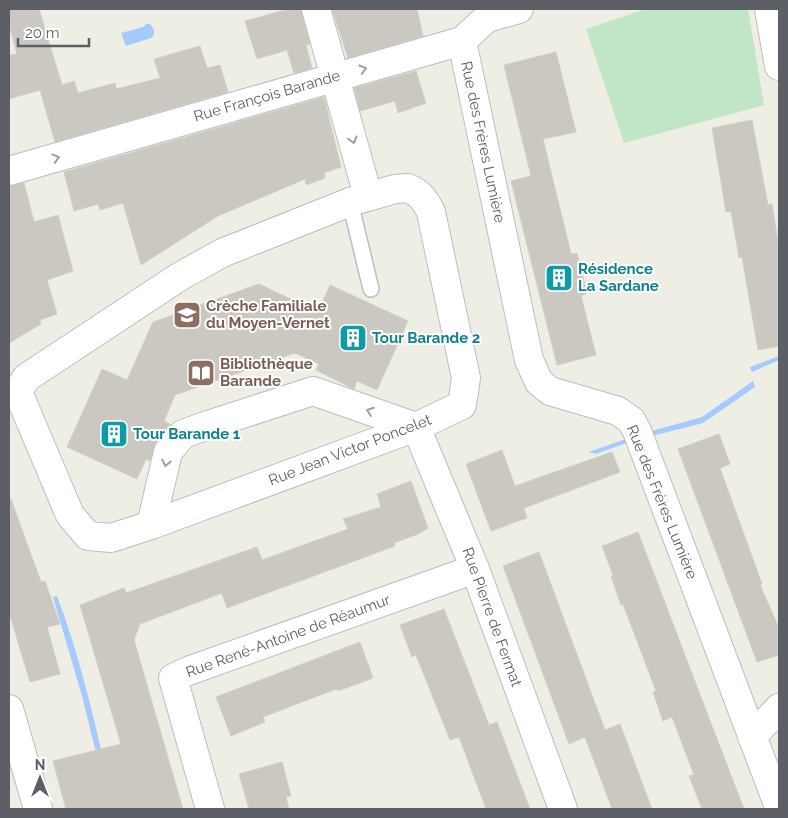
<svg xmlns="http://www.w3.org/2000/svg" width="788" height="818" font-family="Raleway,sans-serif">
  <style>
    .green { fill: #c1e6c7 }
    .water { fill: #a5cafe }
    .building { fill: #cac8c1; stroke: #d3d0c3 }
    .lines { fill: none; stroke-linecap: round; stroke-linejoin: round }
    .service-casing { stroke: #bcbdc3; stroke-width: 18 }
    .minor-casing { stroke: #bcbdc3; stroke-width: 30 }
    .secondary-casing { stroke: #babcc2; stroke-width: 30 }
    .service { stroke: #fff; stroke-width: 15 }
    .minor { stroke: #fff; stroke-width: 28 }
    .secondary { stroke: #fff; stroke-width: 28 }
    .oneway { stroke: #9d9fa3 }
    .labels { text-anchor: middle; stroke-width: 4; stroke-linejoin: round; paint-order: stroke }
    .street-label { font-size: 15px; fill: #5c5f65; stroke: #fff }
    .culture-label { font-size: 15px; font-weight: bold; fill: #0d838f; stroke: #fff; text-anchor: start }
    .education-label { font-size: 15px; font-weight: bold; fill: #785e54; stroke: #fff; text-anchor: start }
  </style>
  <rect width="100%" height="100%" fill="#efeee4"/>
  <polygon class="green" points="646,9 748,9 764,105 624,143 586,29"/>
  <g class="water">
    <polygon points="146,24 150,24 154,30 154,35 151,38 126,46 121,33 143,27"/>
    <polygon points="779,356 779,360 752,372 750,367"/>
    <polygon points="753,381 755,387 703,423 629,442 596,454 589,452 637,435 702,417"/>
    <path d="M57,596C83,664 98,738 115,809H110L82,696L53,597Z"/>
  </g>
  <g class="building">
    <polygon points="9,9 39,9 62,85 74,81 78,93 115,83 116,89 160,78 154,59 200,46 207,68 220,65 228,92 55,142 40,90 9,99 9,55 17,54 9,24"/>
    <polygon points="289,9 301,9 310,44 306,45 312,68 294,73 287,50 257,59 245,21"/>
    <polygon points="332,9 417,9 423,36 348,58"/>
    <polygon points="556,52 576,132 543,139 571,254 577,253 587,293 581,296 596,355 557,365 511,181 531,176 504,65"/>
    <polygon points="416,71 426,103 398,113 395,101 360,111 354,88"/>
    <polygon points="324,97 341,167 324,173 325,178 306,185 305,179 218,216 141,265 123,203 100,210 98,204 74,211 64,172"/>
    <polygon points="752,120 768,205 772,204 779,248 779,346 758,350 742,257 739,258 731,211 726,212 712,128"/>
    <polygon points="24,183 34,222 58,215 73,271 47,280 57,314 40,320 41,324 9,343 9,186"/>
    <polygon points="259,284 318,312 330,285 408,321 377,390 357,381 354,389 316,370 319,364 295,353 175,395 164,421 170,424 170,426 156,442 150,461 146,459 137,479 67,447 102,369 127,380 153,322"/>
    <polygon points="719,434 730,464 720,468 762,584 760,585 779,628 779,655 757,662 678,449"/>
    <polygon points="502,450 515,486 612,452 620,472 524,508 527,518 491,531 466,464"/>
    <polygon points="411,481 428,528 418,534 394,543 395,546 227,608 222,593 140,624 134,640 183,809 66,809 53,761 121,744 80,605 124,588 126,593 257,547 262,560 348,529 343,519 381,507 377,494"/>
    <polygon points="9,499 11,499 41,582 45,581 60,624 47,627 60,674 30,682 9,612"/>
    <polygon points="638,532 699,692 744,809 702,809 689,776 694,775 672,717 663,721 653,692 656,691 623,604 621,605 611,576 613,575 602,546"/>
    <polygon points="539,552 605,730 620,724 652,809 612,809 585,737 569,744 503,566"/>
    <polygon points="444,609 489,725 497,722 530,809 486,809 459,737 450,740 416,655 412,657 400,625"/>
    <polygon points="360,642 373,678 338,691 336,689 263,717 265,722 231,736 216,697"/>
    <polygon points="282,762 291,796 286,797 289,809 249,809 239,774"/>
  </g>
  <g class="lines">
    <defs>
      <polyline id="service" points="350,202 371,289"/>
      <g id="minor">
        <polyline points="316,9 368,196"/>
        <polyline points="769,9 779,66"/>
        <polyline points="462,41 529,360 539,382 550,391 618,411 631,420 637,431 779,807"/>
        <polyline points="9,171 462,41 487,18 519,9"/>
        <path d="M408,188C420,193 425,200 431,212L466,378L462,405L416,427L151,525L111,538L88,536L70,515L18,392L26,378L179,277L222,253L350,202L395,189Z"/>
        <polyline points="151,525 168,452 183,434 205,426 313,391 416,427 475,569 563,809"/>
        <polyline points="752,737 779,708"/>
        <polyline points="210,809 173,678 188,671 475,569"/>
      </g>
      <polyline id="secondary" points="9,709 38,809"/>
    </defs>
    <use href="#service" class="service-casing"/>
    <use href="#minor" class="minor-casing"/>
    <use href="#secondary" class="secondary-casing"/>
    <use href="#service" class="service"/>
    <use href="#minor" class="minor"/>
    <use href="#secondary" class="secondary"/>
  </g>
  <defs><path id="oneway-chevron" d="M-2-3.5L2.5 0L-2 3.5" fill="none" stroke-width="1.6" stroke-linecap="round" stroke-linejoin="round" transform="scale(1.25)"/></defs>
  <g class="oneway">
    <use href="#oneway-chevron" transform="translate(363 69) rotate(-16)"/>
    <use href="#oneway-chevron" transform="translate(353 140) rotate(75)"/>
    <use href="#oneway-chevron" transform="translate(56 158) rotate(-16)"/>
    <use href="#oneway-chevron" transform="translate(370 411) rotate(-160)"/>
    <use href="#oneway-chevron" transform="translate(166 463) rotate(103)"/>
  </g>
  <defs>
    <symbol id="building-square" viewBox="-11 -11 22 22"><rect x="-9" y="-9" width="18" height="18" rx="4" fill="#0f9aa8" stroke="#fff"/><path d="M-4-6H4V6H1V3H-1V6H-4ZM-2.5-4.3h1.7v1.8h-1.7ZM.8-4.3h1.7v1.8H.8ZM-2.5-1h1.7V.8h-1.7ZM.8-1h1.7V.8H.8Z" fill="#fff"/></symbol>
    <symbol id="school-square" viewBox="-11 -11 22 22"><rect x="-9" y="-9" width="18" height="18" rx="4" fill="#8d6e63" stroke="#fff"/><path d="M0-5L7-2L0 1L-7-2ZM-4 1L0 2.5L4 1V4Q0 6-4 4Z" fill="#fff"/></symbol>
    <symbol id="library-square" viewBox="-11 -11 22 22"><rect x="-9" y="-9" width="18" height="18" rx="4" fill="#8d6e63" stroke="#fff"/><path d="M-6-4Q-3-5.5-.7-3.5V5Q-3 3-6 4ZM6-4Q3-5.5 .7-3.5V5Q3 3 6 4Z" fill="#fff"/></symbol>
  </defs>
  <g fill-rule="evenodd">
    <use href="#building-square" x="543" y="262" width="32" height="32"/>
    <use href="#school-square" x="171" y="299" width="32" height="32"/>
    <use href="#building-square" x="337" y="322" width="32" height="32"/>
    <use href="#library-square" x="185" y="357" width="32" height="32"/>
    <use href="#building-square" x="98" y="418" width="32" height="32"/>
  </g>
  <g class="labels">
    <g class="street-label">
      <text transform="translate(267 96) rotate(-16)" y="5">Rue François Barande</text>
      <text transform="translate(483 142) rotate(78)" y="5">Rue des Frères Lumière</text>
      <text transform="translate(350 450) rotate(-21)" y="5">Rue Jean Victor Poncelet</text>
      <text transform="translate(662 502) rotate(68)" y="5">Rue des Frères Lumière</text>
      <text transform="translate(492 617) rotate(70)" y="5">Rue Pierre de Fermat</text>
      <text transform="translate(288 636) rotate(-20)" y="5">Rue René-Antoine de Réaumur</text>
    </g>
    <g class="culture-label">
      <text x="578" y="274">Résidence<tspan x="578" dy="17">La Sardane</tspan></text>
      <text x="372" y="343">Tour Barande 2</text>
      <text x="133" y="439">Tour Barande 1</text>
    </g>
    <g class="education-label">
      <text x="206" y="311">Crèche Familiale<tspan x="206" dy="17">du Moyen-Vernet</tspan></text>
      <text x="220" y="369">Bibliothèque<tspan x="220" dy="17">Barande</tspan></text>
    </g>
  </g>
  <rect width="788" height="818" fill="none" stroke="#5c5f65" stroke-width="20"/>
  <g transform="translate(40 778)" stroke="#ffffff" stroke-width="4" paint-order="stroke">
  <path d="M0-4L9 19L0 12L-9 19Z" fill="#5c5f65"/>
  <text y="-8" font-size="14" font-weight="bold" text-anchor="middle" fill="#5c5f65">N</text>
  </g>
  <path d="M18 38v8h71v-8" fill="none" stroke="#5c5f65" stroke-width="2.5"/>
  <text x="25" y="38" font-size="15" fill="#5c5f65" stroke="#ffffff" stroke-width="4" paint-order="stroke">20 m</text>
</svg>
